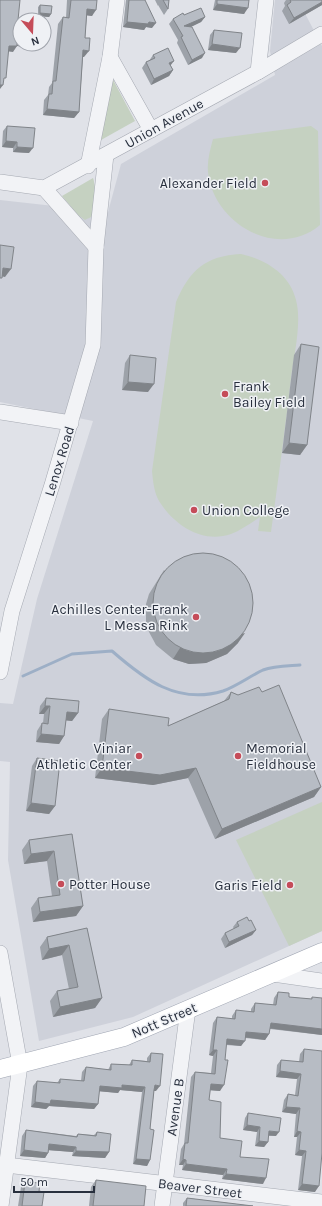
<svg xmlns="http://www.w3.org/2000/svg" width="322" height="1206" font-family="Karla,sans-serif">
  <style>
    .built { fill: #ced1da }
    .green { fill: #c5d1c1 }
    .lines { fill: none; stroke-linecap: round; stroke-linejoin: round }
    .stream { stroke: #9dafc6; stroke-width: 3 }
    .minor-casing { stroke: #a5a9b2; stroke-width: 16 }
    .major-casing { stroke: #a0a6b3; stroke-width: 19 }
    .minor { stroke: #f2f3f6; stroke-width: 15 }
    .major { stroke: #fff; stroke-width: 18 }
    .wall { fill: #9da2a9 }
    .shaded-wall { fill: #808489 }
    .building { fill: #b7bcc4; stroke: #808489 }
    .poi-dot { fill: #c54c59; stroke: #eff1f5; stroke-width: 1.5 }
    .labels { text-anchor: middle; stroke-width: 3; stroke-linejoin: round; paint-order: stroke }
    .street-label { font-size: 14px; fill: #29303e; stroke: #eff1f5 }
    .poi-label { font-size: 14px; fill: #29303e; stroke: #eff1f5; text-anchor: end }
  </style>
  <rect width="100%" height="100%" fill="#e0e2e8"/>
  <polygon class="built" points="275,0 298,0 322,46 322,931 133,1017 39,1041 8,860 10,762 0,761 0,703 13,704 37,599 93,421 0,402 0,200 108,212 121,164 275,75 270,51"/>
  <g class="green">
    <polygon points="111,76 135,121 101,140"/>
    <path d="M311,126L318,131L320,225C277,261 213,223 208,172C207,161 210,150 213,139Z"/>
    <path d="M93,178C96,185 96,212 91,217C90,218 86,219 85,220L78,215L62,196Z"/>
    <path d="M241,254C265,259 290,274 296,300C302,322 294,355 291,378C285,430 278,481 271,532L258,531L260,517C251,523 241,530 231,534C202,544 174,525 159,501C154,492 153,481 152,471L176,302C190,270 205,256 241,254Z"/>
    <polygon points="322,802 322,931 289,946 236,840"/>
  </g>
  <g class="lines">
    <path class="stream" d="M23,676L72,654L112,651C144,679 177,705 223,691C237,686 250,676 263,670C274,666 288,666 300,665"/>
    <defs>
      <g id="minor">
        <polyline points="110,57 151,130"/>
        <polyline points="258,72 266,0"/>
        <polyline points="88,166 110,57 117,0"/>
        <polyline points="0,182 44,188 258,72 322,34"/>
        <polyline points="44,188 96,247"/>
        <polyline points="0,412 71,423"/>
        <polyline points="0,672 12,611 52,485 93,345 96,247 106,155"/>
        <polyline points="0,953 20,1065 1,1206"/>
        <polyline points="273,974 322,981"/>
        <polyline points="6,1165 322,1202"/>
        <polyline points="162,1206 188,1009"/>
      </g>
      <polyline id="major" points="0,1069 124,1037 322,952"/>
    </defs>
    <use href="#minor" class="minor-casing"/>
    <use href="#major" class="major-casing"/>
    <use href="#minor" class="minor"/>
    <use href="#major" class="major"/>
  </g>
  <g class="wall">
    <polygon points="67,0 97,0 92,16 87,15 85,38 84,57 83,57 79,112 74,118 43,115 44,100 48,95 49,87 52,83 58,24 63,17 66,18"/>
    <polygon points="126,0 145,0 152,28 146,27 144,30 123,27"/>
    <polygon points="155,0 169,0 168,9 164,15 158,5 158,6"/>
    <polygon points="215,0 249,0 244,14 213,10"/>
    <polygon points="286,0 322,0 322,5 289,24 282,11 285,6 284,3"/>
    <polygon points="40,5 51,14 49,17 38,16 38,7"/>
    <polygon points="184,15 205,17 201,22 191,27 202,58 188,65 177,43 178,40 169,24 173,19"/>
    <polygon points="214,30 236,53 208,50 210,35"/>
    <polygon points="153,55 171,66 173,70 169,76 151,85 142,68 146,62 149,61"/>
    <polygon points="7,126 29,153 13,152 13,148 2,147 3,131"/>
    <polygon points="301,344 307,445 300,455 282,453 294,355"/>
    <polygon points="130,355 148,392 122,390 125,363"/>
    <polygon points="164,570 238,643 227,654 206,663 189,664 173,659 156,645 149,632 146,622 146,604 149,594"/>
    <polygon points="231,692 238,695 262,692 321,787 314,797 215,839 188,778 153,785 95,778 102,719 109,709 168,726 224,701"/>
    <polygon points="46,698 78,713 72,721 66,720 64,736 59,744 36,742 37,731 42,723 43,723 44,714 39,714 40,706"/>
    <polygon points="37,758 55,806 49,814 26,811 32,766"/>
    <polygon points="72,834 83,906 76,916 33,922 31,908 38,898 52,896 47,861 24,864 22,850 29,840"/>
    <polygon points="249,921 256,930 252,935 225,948 221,939 225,933 234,929 233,927 237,922"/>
    <polygon points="87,928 102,998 95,1008 53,1017 50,1001 57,991 69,989 62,955 42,960 40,947 47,937"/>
    <polygon points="278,992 289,997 311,999 312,997 322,1035 270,1029 269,1034 265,1040 245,1038 241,1046 226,1045 220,1091 210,1090 209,1100 220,1138 240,1157 263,1184 222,1179 223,1175 182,1170 183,1165 179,1165 181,1149 184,1144 191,1077 195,1072 211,1073 213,1056 209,1055 213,1023 217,1017 232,1019 232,1016 236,1010 251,1012 251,1009 255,1003 273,1005 274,998"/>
    <polygon points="304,1049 315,1192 298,1190 302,1156 295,1155 297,1137 294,1137 296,1114 282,1112 284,1100 288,1094 295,1095 297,1079 276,1077 277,1065 281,1060 299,1062 300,1054"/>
    <polygon points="151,1053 156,1091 154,1091 150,1129 150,1160 147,1166 133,1164 142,1092 120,1090 118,1093 99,1091 98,1104 94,1109 49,1106 46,1109 31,1107 33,1086 37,1081 57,1083 60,1079 81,1081 82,1072 86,1067 108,1070 111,1064 129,1065 132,1060 147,1061 147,1058"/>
    <polygon points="248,1113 276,1136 268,1136 268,1142 264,1147 255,1146 257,1132 243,1130 245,1118"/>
    <polygon points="26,1130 76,1136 78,1134 94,1135 97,1132 109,1152 105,1158 72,1156 73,1152 49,1150 48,1153 45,1158 20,1156 22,1136"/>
    <polygon points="96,1180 144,1206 89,1206 91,1187"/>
    <polygon points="25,1182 39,1191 42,1206 18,1206 21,1187"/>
    <polygon points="187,1198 253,1206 183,1206 183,1203"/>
  </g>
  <g class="shaded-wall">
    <polygon points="322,2 322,5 289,24 294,18"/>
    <polygon points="217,4 248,8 244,14 213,10"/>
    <polygon points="87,9 96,10 92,16 83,15"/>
    <polygon points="40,13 51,14 49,17 38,16"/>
    <polygon points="205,17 201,22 180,32 184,26"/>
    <polygon points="127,22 149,22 156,23 152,28 146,27 144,30 123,27"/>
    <polygon points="17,41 20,41 20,44 35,44 33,48 17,46 13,52 5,51 9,46"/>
    <polygon points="212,44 240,48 236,53 208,50"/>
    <polygon points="83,50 89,51 84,57 79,57"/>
    <polygon points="205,53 202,58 188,65 192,60"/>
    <polygon points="174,61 170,66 169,63"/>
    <polygon points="173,70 169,76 151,85 154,79"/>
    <polygon points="0,85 3,85 0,89"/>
    <polygon points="47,109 79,112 74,118 43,115"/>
    <polygon points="6,141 17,142 13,148 2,147"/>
    <polygon points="17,147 33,148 29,153 13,152"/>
    <polygon points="3,268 11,269 5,277 0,276"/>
    <polygon points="128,382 154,384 148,392 122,390"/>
    <polygon points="289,443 307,445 300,455 282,453"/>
    <polygon points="245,633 238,643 227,654 206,663 189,664 173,659 180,648"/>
    <polygon points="45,706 50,706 44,714 39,714"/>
    <polygon points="67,712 78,713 72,721 61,720"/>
    <polygon points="41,734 64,736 59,744 36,742"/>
    <polygon points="102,768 196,768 188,778 153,785 95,778"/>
    <polygon points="321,787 314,797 215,839 222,829"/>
    <polygon points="31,803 55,806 49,814 26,811"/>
    <polygon points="54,851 47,861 24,864 31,854"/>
    <polygon points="83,906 76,916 33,922 40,912"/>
    <polygon points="256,930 252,935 225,948 229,942"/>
    <polygon points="69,945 62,955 42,960 49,949"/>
    <polygon points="102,998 95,1008 53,1017 60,1007"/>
    <polygon points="271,1023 322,1029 322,1035 267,1028"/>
    <polygon points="246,1032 269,1034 265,1040 242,1037"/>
    <polygon points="227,1039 245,1041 241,1046 223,1044"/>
    <polygon points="213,1050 217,1050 213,1056 209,1055"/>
    <polygon points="280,1071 301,1074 297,1079 276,1077"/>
    <polygon points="211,1084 224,1085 220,1091 207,1090"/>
    <polygon points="122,1085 145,1087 142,1092 120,1090 118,1093 96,1091 100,1086"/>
    <polygon points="155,1085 160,1086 156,1091 151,1091"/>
    <polygon points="51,1100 98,1104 94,1109 49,1106 46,1109 31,1107 35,1102"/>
    <polygon points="286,1107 300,1108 296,1114 282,1112"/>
    <polygon points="247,1125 260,1127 257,1132 243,1130"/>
    <polygon points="269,1131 279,1132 276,1136 266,1135"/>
    <polygon points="297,1131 301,1132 297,1137 294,1137"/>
    <polygon points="259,1141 268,1142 264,1147 255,1146"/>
    <polygon points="49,1144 76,1147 73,1152 46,1150"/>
    <polygon points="24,1150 48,1153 45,1158 20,1156"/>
    <polygon points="299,1150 306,1151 302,1156 295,1155"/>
    <polygon points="76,1151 109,1152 105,1158 72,1156"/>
    <polygon points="136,1159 150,1160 147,1166 133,1164"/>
    <polygon points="183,1159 186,1160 183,1165 179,1165"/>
    <polygon points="186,1164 227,1169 223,1175 182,1170"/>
    <polygon points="226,1174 266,1178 263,1184 222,1179"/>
    <polygon points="302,1184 319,1186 315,1192 298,1190"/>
  </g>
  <g class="building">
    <polygon points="0,0 20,0 17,30 20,30 20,41 17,41 17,46 9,46 6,78 4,78 3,85 0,85"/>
    <polygon points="71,0 97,0 96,10 87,9 85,38 90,38 89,51 83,50 79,112 47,109 49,94 52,94 53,81 56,81 63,17 69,18"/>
    <polygon points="129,0 145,0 156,23 149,22 148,24 127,22"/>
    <polygon points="163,0 169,0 168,9"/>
    <polygon points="217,0 249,0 248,8 217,4"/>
    <polygon points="290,0 322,0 322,2 294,18 287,5 291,2"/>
    <polygon points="40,5 52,6 51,14 40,13"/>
    <polygon points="201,8 205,17 184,26 192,27 205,53 192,60 181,37 183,36 173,19 183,13 184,15"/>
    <polygon points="214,30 242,33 240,48 212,44"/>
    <polygon points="168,48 174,61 169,63 173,70 154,79 146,62 155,58 153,55"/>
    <polygon points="7,126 35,128 33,148 17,147 17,142 6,141"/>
    <polygon points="0,245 14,247 11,269 3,268 2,278 0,278"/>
    <polygon points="301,344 319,347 307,445 289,443"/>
    <polygon points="130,355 156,358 154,384 128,382"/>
    <circle cx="203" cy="603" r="50"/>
    <polygon points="279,685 321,787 222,829 196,768 160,775 102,768 109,709 169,718 168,726 229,699 231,692 238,695 259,687 262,692"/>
    <polygon points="46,698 79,701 78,713 67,712 64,736 41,734 42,723 48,724 50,706 45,706"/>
    <polygon points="37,758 60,761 55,806 31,803"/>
    <polygon points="72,834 83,906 40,912 38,898 60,895 54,851 31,854 29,840"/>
    <polygon points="247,917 249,921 251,920 256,930 229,942 225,933 239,926 237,922"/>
    <polygon points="87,928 102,998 60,1007 57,991 78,987 69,945 49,949 47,937"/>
    <polygon points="278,992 289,993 289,997 312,999 312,997 322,998 322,1029 271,1023 269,1034 246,1032 245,1041 227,1039 225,1060 228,1060 224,1085 211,1084 209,1100 221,1102 220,1138 242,1141 240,1157 269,1159 266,1178 226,1174 227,1169 186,1164 186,1160 183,1159 185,1143 188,1143 195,1072 215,1074 217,1050 213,1050 217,1017 235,1019 236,1010 254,1012 255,1003 276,1005"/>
    <polygon points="304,1049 322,1051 322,1153 319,1186 302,1184 306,1151 299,1150 301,1132 297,1131 300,1108 286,1107 288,1094 298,1096 301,1074 280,1071 281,1060 303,1062"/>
    <polygon points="151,1053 163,1054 160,1086 155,1085 154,1090 150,1129 154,1130 150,1160 136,1159 145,1087 122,1085 122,1088 100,1086 98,1104 51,1100 50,1104 35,1102 37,1081 60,1083 60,1079 84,1081 86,1067 111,1070 111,1064 132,1065 132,1060 150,1062"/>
    <polygon points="248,1113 281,1118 279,1132 269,1131 268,1142 259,1141 260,1127 247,1125"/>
    <polygon points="26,1130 77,1137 78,1134 96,1136 97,1132 111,1134 109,1152 76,1151 76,1147 49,1144 48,1153 24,1150"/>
    <polygon points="96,1180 146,1186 144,1206 93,1206"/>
    <polygon points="25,1182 40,1183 39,1191 44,1192 42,1206 22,1206"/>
    <polygon points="187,1198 253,1206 186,1206"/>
  </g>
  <g class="poi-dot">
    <circle cx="265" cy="183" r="4"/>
    <circle cx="225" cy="394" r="4"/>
    <circle cx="194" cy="510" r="4"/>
    <circle cx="196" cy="617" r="4"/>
    <circle cx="139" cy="756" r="4"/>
    <circle cx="238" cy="756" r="4"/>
    <circle cx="61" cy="884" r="4"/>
    <circle cx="290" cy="885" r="4"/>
  </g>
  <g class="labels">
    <g class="street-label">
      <text transform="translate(164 123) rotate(-29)" y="5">Union Avenue</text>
      <text transform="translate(59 461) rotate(-73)" y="5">Lenox Road</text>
      <text transform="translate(164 1020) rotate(-23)" y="5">Nott Street</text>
      <text transform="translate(175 1107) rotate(-82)" y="5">Avenue B</text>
      <text transform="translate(200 1188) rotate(7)" y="5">Beaver Street</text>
    </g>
    <g class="poi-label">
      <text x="257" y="188">Alexander Field</text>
      <text x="233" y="391" text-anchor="start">Frank<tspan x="233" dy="16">Bailey Field</tspan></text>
      <text x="202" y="515" text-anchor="start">Union College</text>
      <text x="188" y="614">Achilles Center-Frank<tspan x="188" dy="16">L Messa Rink</tspan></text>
      <text x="131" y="753">Viniar<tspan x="131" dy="16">Athletic Center</tspan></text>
      <text x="246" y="753" text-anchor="start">Memorial<tspan x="246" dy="16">Fieldhouse</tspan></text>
      <text x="69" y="889" text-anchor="start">Potter House</text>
      <text x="282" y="890">Garis Field</text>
    </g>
  </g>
  <g transform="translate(32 32) rotate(161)"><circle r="19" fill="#eff1f5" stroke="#a0a4ac"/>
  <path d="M0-3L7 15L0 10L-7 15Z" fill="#c54c59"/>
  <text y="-6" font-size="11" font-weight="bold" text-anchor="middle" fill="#29303e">N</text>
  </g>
  <path d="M14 1186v6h80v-6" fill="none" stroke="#29303e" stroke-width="2"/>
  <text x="20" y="1186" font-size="12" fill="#29303e" stroke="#eff1f5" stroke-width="3" paint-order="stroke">50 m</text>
</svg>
